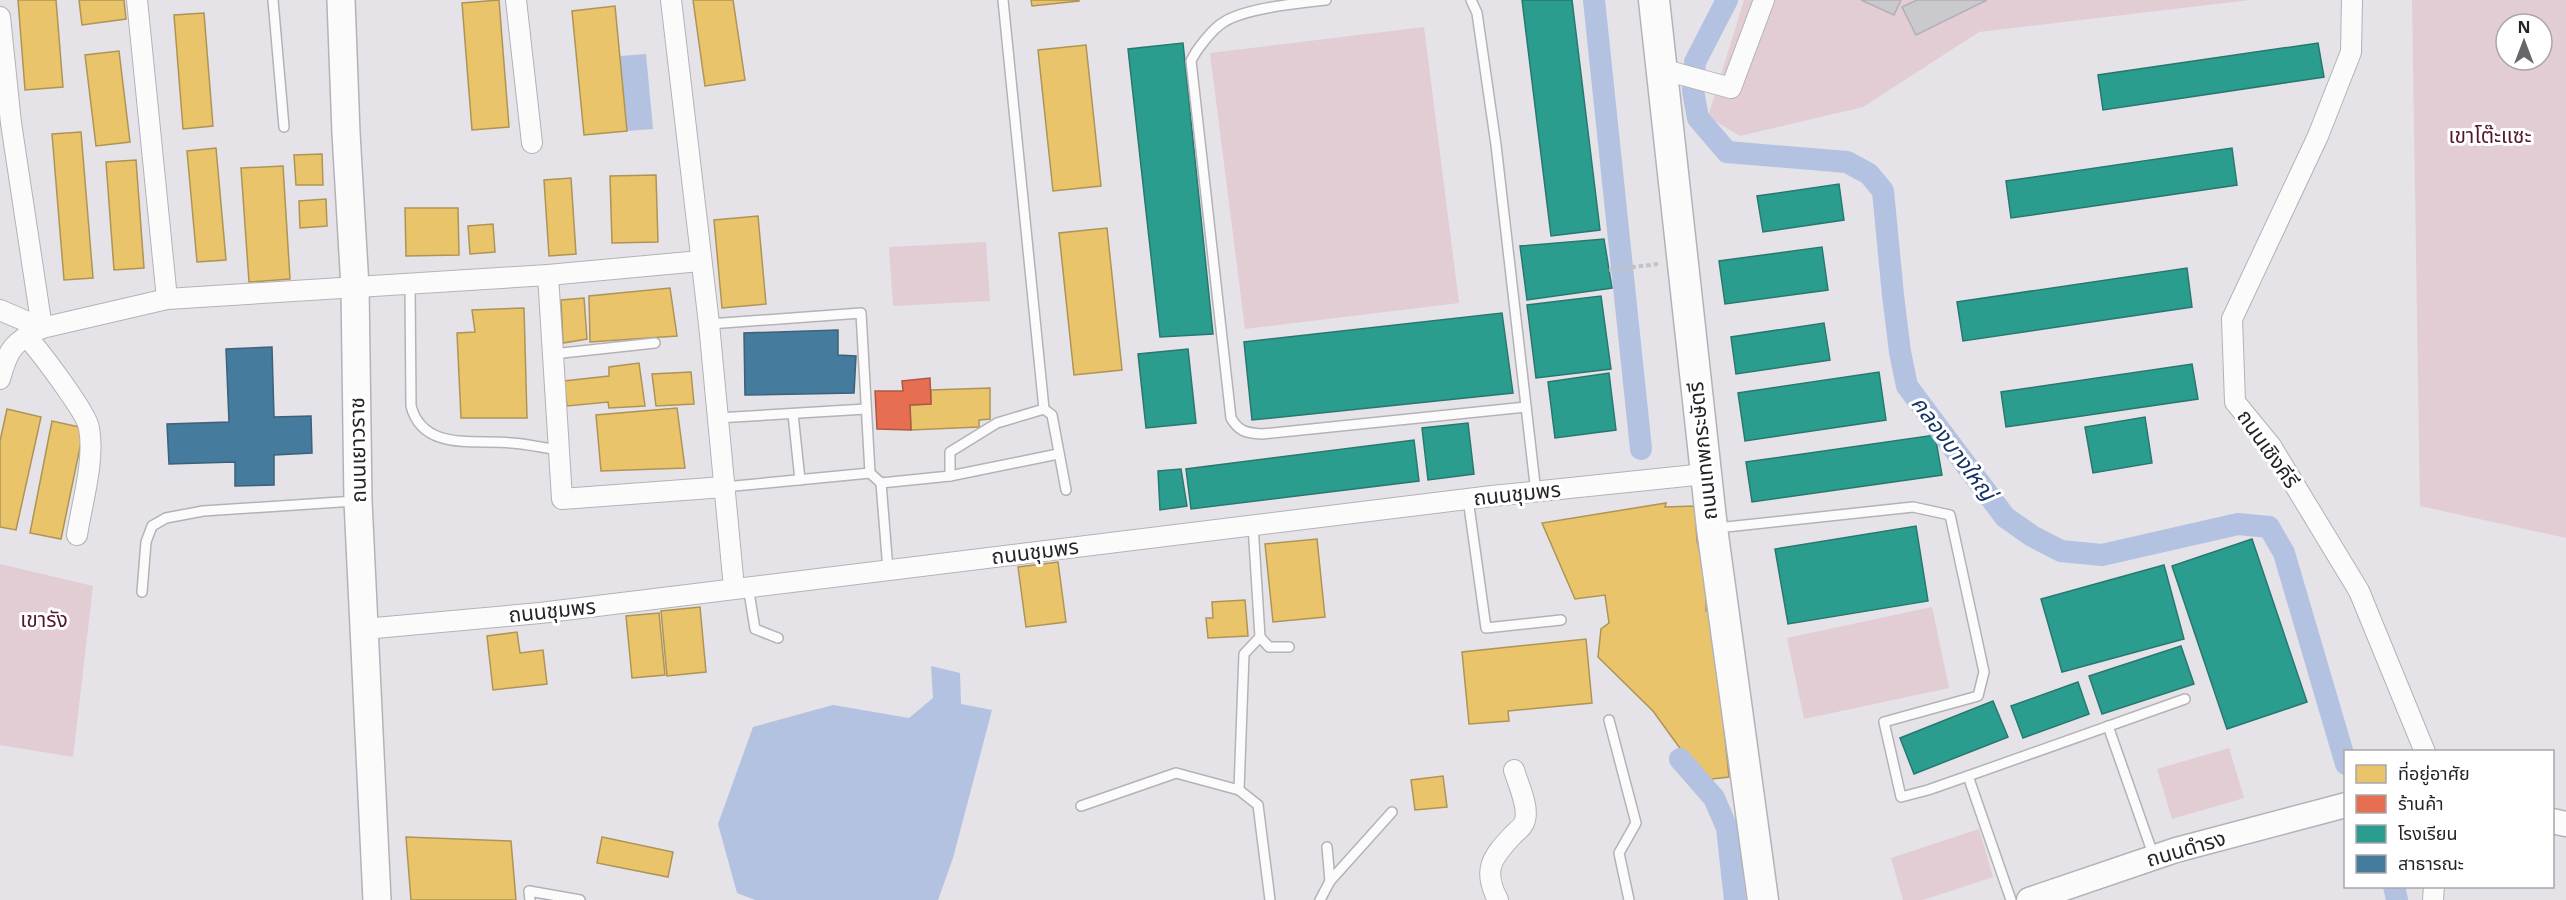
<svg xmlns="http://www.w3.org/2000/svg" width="2566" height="900" font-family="'Open Sans','Noto Sans Thai',sans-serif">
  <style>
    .green { fill: #e2cdd5; fill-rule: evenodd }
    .water { fill: #b2c2e0 }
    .homes { fill: #e9c46a; stroke: #ae9456; stroke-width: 1.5 }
    .shops { fill: #e76f51; stroke: #ad5845; stroke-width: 1.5 }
    .schools { fill: #2a9d8f; stroke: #297870; stroke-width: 1.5 }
    .public { fill: #457b9d; stroke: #3c617a; stroke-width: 1.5 }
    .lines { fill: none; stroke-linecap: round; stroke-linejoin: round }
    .canal { stroke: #b2c2e0; stroke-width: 22 }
    .building { fill: #cac9ce; stroke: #b2b0b5; stroke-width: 1.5 }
    .service-casing { stroke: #b5b2b7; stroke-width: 12 }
    .minor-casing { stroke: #b5b2b7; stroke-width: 22 }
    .tertiary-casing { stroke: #b5b2b7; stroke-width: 27 }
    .secondary-casing { stroke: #b5b2b7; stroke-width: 30 }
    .primary-casing { stroke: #b5b2b7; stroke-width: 33 }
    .path { stroke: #c3c2c5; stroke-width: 4; stroke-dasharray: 4.5 3; stroke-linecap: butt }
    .service { stroke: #fbfbfc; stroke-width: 9 }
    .minor { stroke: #fbfbfc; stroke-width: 20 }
    .tertiary { stroke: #fbfbfc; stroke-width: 24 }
    .secondary { stroke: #fbfbfc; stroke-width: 27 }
    .primary { stroke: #fbfbfc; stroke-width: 30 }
    .labels { text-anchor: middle; stroke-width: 6; stroke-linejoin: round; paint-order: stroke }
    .park-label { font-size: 21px; fill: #541730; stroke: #fff }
    .street-label { font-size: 21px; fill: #262328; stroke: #fff }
    .water-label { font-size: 22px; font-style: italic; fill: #153364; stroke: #fff }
  </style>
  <rect width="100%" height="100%" fill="#e5e2e8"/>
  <g class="green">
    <polygon points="1744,0 2250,0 1979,32 1863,107 1740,136 1708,117"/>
    <path d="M2412,0H2566V538L2420,506ZM2506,24H2542V60H2506Z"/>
    <polygon points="1424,27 1459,303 1245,329 1210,53"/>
    <polygon points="986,242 990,301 893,306 889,247"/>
    <polygon points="0,564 93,586 73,757 0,745"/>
    <polygon points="1932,607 1949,688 1804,719 1787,638"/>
    <polygon points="2229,748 2244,798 2172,819 2157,769"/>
    <polygon points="1979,829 1993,877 1923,900 1903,900 1891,858"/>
  </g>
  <g class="water">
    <polygon points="646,54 653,129 627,131 620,56"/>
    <polygon points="931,666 960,673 961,704 992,710 953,858 938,900 755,900 737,893 718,824 753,727 833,705 909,718 933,698"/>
  </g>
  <g class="homes">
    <polygon points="18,0 56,0 63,87 25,90"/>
    <polygon points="79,0 124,0 126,19 82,25"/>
    <polygon points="499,0 509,127 472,130 462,3"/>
    <polygon points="693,0 733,0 745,80 705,86"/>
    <polygon points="1031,0 1079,0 1079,1 1032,6"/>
    <polygon points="615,6 627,131 584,135 572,11"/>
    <polygon points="204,13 213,126 183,129 174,15"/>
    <polygon points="1086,45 1101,186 1053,191 1038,50"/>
    <polygon points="119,51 130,142 96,146 85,55"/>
    <polygon points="81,132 93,278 64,280 52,134"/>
    <polygon points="216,148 226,260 197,262 187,151"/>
    <polygon points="322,154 323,185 296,185 294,155"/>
    <polygon points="136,160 144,268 114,270 106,162"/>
    <polygon points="283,166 290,279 249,282 241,168"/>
    <polygon points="656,175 658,242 612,243 610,176"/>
    <polygon points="571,178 576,254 549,256 544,180"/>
    <polygon points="326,199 327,226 300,228 299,201"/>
    <polygon points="405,208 458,208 459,255 406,256"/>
    <polygon points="758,216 766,304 722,308 714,220"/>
    <polygon points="493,224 495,252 470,254 468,226"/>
    <polygon points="1107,228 1122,370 1074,375 1059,233"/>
    <polygon points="670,288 677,336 590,342 589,296"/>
    <polygon points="584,298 587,339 563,343 561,300"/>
    <polygon points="524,308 527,418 461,418 457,333 475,332 472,310"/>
    <polygon points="639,363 645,406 609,408 608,402 567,406 564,381 609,376 609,367"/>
    <polygon points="691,372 694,404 656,406 652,374"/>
    <polygon points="990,388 990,419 979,420 979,427 911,430 910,405 931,404 931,390"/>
    <polygon points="677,408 685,468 601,471 596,415"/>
    <polygon points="7,409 41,417 16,530 0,527 0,441"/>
    <polygon points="52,421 84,428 61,539 30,533"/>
    <polygon points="1666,503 1665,507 1695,506 1697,541 1707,581 1706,611 1712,611 1729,777 1703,780 1653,711 1598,657 1601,629 1609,623 1605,595 1575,599 1542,523"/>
    <polygon points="1317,539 1325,617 1273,622 1265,544"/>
    <polygon points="1058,562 1066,622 1026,627 1018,567"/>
    <polygon points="1245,600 1248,636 1208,638 1206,618 1213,618 1212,602"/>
    <polygon points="700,607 706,672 667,676 661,611"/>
    <polygon points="659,613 665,675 632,678 626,616"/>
    <polygon points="517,632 520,653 543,650 547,684 493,690 487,636"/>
    <polygon points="1586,639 1592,703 1508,711 1509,721 1469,724 1462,652"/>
    <polygon points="1443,776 1447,807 1415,810 1411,780"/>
    <polygon points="406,837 511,841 516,900 411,900"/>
    <polygon points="602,837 673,852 668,877 597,863"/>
  </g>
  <polygon class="shops" points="930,378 931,404 910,405 911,430 877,429 875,391 903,391 902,381"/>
  <g class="schools">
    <polygon points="1522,0 1572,0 1600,230 1551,236"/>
    <polygon points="1183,43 1213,334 1160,337 1128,49"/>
    <polygon points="2318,43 2324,77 2103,110 2098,75"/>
    <polygon points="2232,148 2237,185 2011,218 2006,181"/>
    <polygon points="1839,184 1844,220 1763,232 1757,196"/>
    <polygon points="1604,239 1612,288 1527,300 1520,246"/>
    <polygon points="1822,247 1828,290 1725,304 1719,261"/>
    <polygon points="2187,268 2192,307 1963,341 1957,302"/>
    <polygon points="1601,296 1611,369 1536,378 1527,305"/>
    <polygon points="1502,313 1513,393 1252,420 1244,342"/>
    <polygon points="1824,323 1830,360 1736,374 1731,337"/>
    <polygon points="1188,349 1196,423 1146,428 1138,354"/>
    <polygon points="2192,364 2198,399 2006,427 2001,392"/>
    <polygon points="1879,372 1886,420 1745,441 1738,393"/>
    <polygon points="1609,373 1616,430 1555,438 1548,382"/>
    <polygon points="2145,417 2152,463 2093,473 2085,427"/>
    <polygon points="1468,423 1474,474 1428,480 1422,428"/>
    <polygon points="1935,435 1942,475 1752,502 1746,462"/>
    <polygon points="1414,440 1419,481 1191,509 1186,469"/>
    <polygon points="1181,469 1187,506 1160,510 1158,471"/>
    <polygon points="1916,526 1928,601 1788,624 1775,549"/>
    <polygon points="2252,539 2307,702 2227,729 2172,566"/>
    <polygon points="2164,565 2184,639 2062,672 2041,599"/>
    <polygon points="2181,646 2194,684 2102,714 2089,676"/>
    <polygon points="2078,682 2089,714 2023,738 2011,706"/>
    <polygon points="1993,701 2008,737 1914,774 1900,738"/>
  </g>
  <g class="public">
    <polygon points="838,330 838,355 856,356 854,393 745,395 744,333"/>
    <polygon points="272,347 274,417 311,416 312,453 274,455 274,485 235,486 235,462 169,464 167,424 229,422 226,349"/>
  </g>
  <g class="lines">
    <g class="canal">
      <polyline points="1594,0 1641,449"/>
      <polyline points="1727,0 1695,62 1693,91 1698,118 1727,152 1847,162 1869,174 1883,191 1893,295 1900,352 1907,386 2005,517 2032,536 2061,551 2102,555 2238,524 2269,527 2284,553 2346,764"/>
      <polyline points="1680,759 1714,798 1727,828 1735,900"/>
      <polyline points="2394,886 2397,900"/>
    </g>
  </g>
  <g class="building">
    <polygon points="1861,0 1901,0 1894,15"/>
    <polygon points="1917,0 1987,0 1916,35 1902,7"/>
  </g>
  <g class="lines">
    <defs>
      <g id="service">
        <polyline points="273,0 284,127"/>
        <polyline points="1003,0 1044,409"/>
        <path d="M1326,0C1300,3 1245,8 1224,22C1213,28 1196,50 1191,61L1231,418C1239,432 1247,433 1262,434L1526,407"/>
        <polyline points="1471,0 1477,13 1496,145 1536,493"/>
        <path d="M410,284L411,406C423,452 476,439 512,443C528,444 543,448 559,450"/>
        <polyline points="709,324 861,313 870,473 881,483 888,570"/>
        <polyline points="553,354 655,343"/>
        <polyline points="793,414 800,480"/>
        <polyline points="717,418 866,409"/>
        <polyline points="950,476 1058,454"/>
        <polyline points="881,483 950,476 950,452 997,423 1044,409 1052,415 1066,490"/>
        <polyline points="724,487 870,473"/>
        <polyline points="1468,499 1486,628 1561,620"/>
        <polyline points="1253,525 1260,637 1244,654 1239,790 1258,805 1270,900"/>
        <polyline points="1717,528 1913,507 1950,515 1984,672 1978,696 1884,722 1901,797 1928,790 1968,776"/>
        <polyline points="748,586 755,629 778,638"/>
        <polyline points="142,592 146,542 152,526 166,518 203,511 355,501"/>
        <polyline points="1260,637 1269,647 1289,647"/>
        <polyline points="1609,720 1636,823 1619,853 1629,900"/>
        <polyline points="2108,726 2154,857"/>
        <polyline points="1081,806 1176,773 1239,790"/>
        <polyline points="1327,847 1330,881"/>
        <polyline points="530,900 529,891 580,900"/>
        <polyline points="1320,900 1330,881 1392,812"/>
        <polyline points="2011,900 1968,776 2185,699"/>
      </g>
      <g id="minor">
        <polyline points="137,0 167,299"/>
        <polyline points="516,0 532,143"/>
        <polyline points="671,0 709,324 734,588"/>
        <polyline points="2352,0 2351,52 2318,136 2232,319 2235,402 2271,446 2359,591 2425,752"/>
        <polyline points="0,17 11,123 42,328"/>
        <polyline points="1661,69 1731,88 1764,0"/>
        <polyline points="548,275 562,499 724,487"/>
        <polyline points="0,310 42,328"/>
        <path d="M26,336C39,350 87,413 89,428C95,460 82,503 77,535"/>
        <path d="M0,379C8,349 14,341 42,328L167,299L548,275L700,261"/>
        <polyline points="364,629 540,613 1492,496 1705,474"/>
        <path d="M1498,900C1482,870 1492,857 1513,835C1518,830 1524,826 1525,820C1529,806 1518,784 1514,770"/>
        <polyline points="2433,900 2434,886"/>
      </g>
      <g id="tertiary">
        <polyline points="2552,821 2566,824"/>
        <polyline points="2029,900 2176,850 2346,805"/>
      </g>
      <polyline id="secondary" points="341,0 346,133 355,287 358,501 377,900"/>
      <polyline id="primary" points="1654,0 1712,528 1763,900"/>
    </defs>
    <use href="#service" class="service-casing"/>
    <use href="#minor" class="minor-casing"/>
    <use href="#tertiary" class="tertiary-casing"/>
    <use href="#secondary" class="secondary-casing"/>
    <use href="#primary" class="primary-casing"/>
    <polyline class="path" points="1609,270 1658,264"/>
    <use href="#service" class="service"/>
    <use href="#minor" class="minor"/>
    <use href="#tertiary" class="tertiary"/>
    <use href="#secondary" class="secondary"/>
    <use href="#primary" class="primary"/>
  </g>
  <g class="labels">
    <g class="park-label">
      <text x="2490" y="143">เขาโต๊ะแซะ</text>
      <text x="44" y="627">เขารัง</text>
    </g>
    <g class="street-label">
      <text transform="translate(2268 449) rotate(55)" y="7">ถนนเชิงคีรี</text>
      <text transform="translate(358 450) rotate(-91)" y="7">ถนนเยาวราช</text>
      <text transform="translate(1703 451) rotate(-96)" y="7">ถนนเทพกระษัตรี</text>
      <text transform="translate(1517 494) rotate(-6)" y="7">ถนนชุมพร</text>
      <text transform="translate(1035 552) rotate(-7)" y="7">ถนนชุมพร</text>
      <text transform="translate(552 611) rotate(-6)" y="7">ถนนชุมพร</text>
      <text transform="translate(2186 849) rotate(-16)" y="7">ถนนดำรง</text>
    </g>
    <g class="water-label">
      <text transform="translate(1954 448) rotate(53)" y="8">คลองบางใหญ่</text>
    </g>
  </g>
  <rect x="2344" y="750" width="210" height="138" fill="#ffffff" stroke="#a8a7a9" stroke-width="1.5"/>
  <rect x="2356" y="765" width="30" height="18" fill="#e9c46a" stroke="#a8a7a9" stroke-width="1.5"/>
  <text x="2398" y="780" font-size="18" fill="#262328">ที่อยู่อาศัย</text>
  <rect x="2356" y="795" width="30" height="18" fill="#e76f51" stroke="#a8a7a9" stroke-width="1.5"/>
  <text x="2398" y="810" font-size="18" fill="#262328">ร้านค้า</text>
  <rect x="2356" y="825" width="30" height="18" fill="#2a9d8f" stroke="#a8a7a9" stroke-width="1.5"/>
  <text x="2398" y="840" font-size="18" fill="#262328">โรงเรียน</text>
  <rect x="2356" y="855" width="30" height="18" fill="#457b9d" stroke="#a8a7a9" stroke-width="1.5"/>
  <text x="2398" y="870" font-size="18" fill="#262328">สาธารณะ</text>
  <g transform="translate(2524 42)"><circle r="28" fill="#ffffff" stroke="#a8a7a9" stroke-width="1.5"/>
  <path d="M0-4.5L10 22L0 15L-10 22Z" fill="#69666b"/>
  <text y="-9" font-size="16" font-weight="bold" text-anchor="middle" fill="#262328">N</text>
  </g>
</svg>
